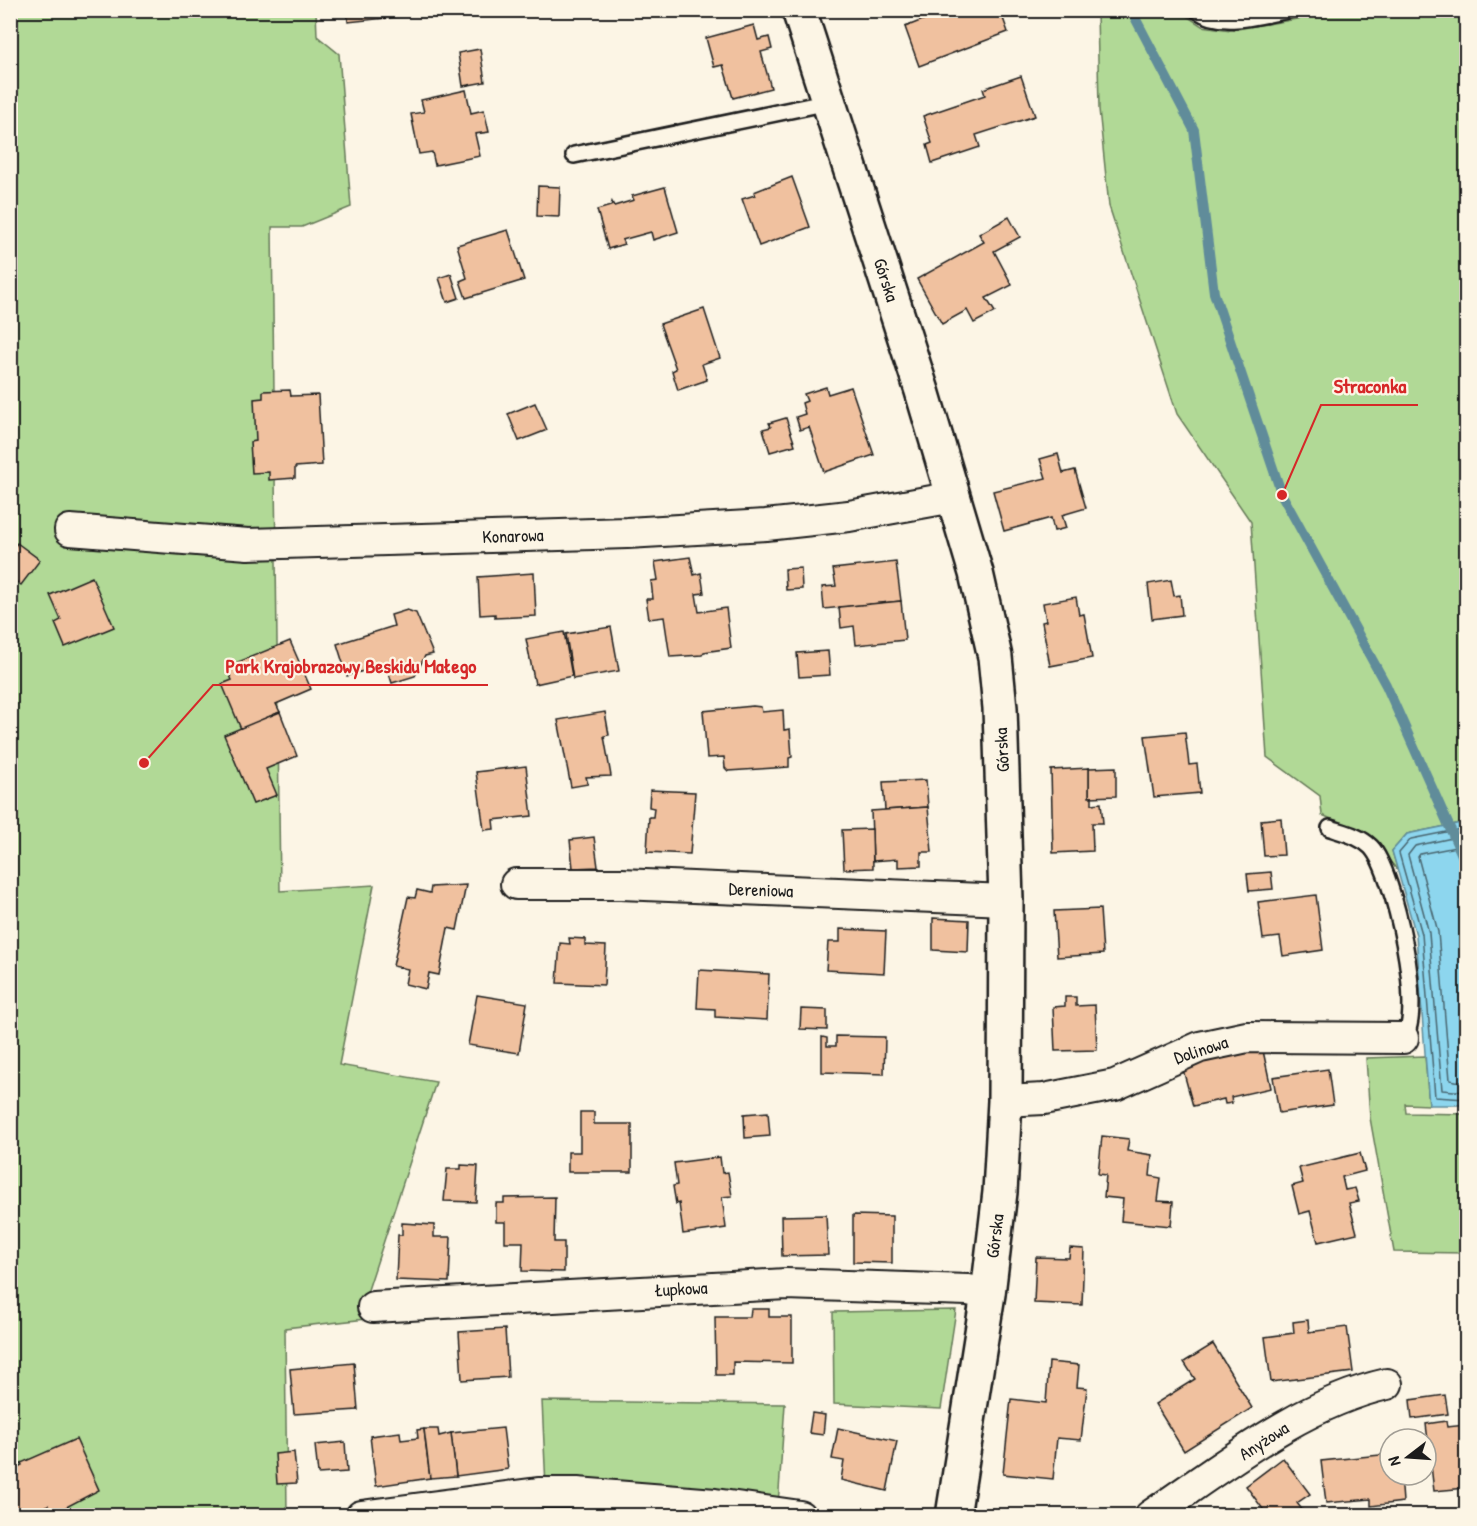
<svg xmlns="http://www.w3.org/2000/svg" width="1477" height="1526" font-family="'Patrick Hand',sans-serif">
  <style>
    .green { fill: #b1d996; stroke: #667a59; stroke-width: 1.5 }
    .water { fill: #8dd6ee; stroke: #608c9a; stroke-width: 1.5 }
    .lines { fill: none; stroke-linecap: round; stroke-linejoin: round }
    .shore { stroke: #496670; stroke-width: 1.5 }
    .stream { stroke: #608c9a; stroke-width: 10 }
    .building { fill: #f0c19f; stroke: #1c1c1c; stroke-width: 1.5 }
    .lane-casing { stroke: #1c1c1c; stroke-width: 20 }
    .street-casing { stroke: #1c1c1c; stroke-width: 34 }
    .secondary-casing { stroke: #1c1c1c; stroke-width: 38 }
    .lane { stroke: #fcf5e5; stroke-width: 15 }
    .street { stroke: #fcf5e5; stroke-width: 30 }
    .secondary { stroke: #fcf5e5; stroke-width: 33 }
    .labels { text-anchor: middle; stroke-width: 4.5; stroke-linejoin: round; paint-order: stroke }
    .street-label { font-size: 18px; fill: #1c1c1c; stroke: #fcf5e5 }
    .leader { fill: none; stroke: #d62828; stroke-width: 2 }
    .callout-dot { fill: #d62828; stroke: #fcf5e5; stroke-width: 2 }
    .callout-label { font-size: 20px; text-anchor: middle; font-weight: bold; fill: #d62828; stroke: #fcf5e5; stroke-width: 4.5; stroke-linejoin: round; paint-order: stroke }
  </style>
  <rect width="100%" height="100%" fill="#fcf5e5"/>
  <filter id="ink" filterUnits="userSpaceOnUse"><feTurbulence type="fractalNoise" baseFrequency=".0167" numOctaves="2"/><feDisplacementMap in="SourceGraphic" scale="12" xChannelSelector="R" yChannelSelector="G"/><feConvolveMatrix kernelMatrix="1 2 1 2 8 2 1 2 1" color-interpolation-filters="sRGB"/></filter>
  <g filter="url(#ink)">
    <g class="green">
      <path d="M1446,10L1466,13V822L1407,834L1392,851L1398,871C1375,841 1358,829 1322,815L1320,796L1267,757L1251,522L1177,414L1109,206L1099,109L1097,11H1179L1202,26L1231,30L1344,11Z"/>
      <polygon points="10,11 316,11 317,36 339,54 351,207 302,227 272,227 280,891 374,885 339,1065 436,1082 365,1299 366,1319 285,1328 287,1515 11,1515"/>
      <polygon points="1425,1056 1429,1105 1405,1104 1406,1113 1466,1114 1466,1253 1394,1252 1370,1118 1366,1058"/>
      <polygon points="956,1310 941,1409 834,1404 833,1312"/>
      <polygon points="542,1401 785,1404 778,1505 546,1487"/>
    </g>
    <polygon class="water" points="1466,822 1466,1105 1429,1105 1416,935 1392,851 1407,834"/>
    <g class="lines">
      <g class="shore">
        <polyline points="1466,828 1411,839 1399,853 1422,934 1435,1097 1466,1099"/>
        <polyline points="1466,835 1415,846 1408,855 1429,933 1442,1090 1466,1092"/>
        <polyline points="1466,845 1420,854 1418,857 1438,932 1450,1080 1466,1083"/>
      </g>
      <polyline class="stream" points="1131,10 1194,130 1214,293 1282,495 1386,685 1466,864"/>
    </g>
    <g class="building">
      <polygon points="347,10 415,10 424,11 424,14 348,22"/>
      <polygon points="937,10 1000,10 1008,32 919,66 905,27 938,14"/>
      <polygon points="754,25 758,40 769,37 772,49 761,52 771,88 733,98 723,65 714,67 706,38"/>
      <polygon points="480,49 485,82 463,86 458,53"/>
      <polygon points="1021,76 1035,116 976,135 980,147 932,163 927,145 932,143 923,116 985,95 983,89"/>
      <polygon points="466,90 471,113 484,110 489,132 475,134 480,156 435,165 432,152 419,154 411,114 424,112 421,100"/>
      <polygon points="792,177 810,227 759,246 742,199 755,195 754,192"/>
      <polygon points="538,186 560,187 559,217 537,216"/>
      <polygon points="665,187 678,232 653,240 651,232 622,240 624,244 608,249 597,210 611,206 612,202 614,206 634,200 632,196"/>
      <polygon points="1009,217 1020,237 994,251 1012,285 986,298 995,312 974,323 967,310 942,324 917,279 984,242 979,234"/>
      <polygon points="508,230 524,280 466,298 460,281 467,278 457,245"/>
      <polygon points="451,274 459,298 447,302 439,278"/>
      <polygon points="704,309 720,358 702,364 707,380 678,390 672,371 676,369 660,324"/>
      <polygon points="826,387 828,394 851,387 874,455 824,472 809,427 800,430 796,417 805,414 802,403 807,401 804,394"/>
      <polygon points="290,390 291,396 318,395 322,465 295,467 295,478 269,480 269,472 252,473 250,442 256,441 254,399 263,398 263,391"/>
      <polygon points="535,403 547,430 519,441 508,414"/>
      <polygon points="786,418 795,445 770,452 763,429 771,427 769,423"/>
      <polygon points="1058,454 1063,473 1075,470 1086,508 1062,515 1066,528 1054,531 1051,518 1004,531 993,491 1046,478 1040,459"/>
      <polygon points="17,543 40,560 21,585 10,577 10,553"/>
      <polygon points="690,557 694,575 701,573 704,593 696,594 699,612 726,608 731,648 704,652 702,655 670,657 664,617 649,619 646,599 653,599 651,581 658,580 655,562"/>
      <polygon points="896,562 901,601 824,609 822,587 836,586 833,569"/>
      <polygon points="801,568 802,589 786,590 785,569"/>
      <polygon points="534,573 536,616 495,618 495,614 480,615 478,577"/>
      <polygon points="92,577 114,627 65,647 55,623 61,620 50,595"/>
      <polygon points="1171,580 1174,596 1180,595 1182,615 1152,619 1148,584"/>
      <polygon points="1076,597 1079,615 1084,614 1092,658 1050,666 1042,622 1046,621 1043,603"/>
      <polygon points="901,601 905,640 856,645 854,626 841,628 839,607"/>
      <polygon points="407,610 416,613 433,654 425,656 415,676 392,683 386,664 347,676 337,644 394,626 391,615"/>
      <polygon points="611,627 619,671 573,679 566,634"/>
      <polygon points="564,632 572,676 535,684 526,639"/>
      <polygon points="290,641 311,689 276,704 280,712 241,729 222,684 232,680 226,667"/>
      <polygon points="828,651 830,675 799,677 797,653"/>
      <polygon points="753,706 761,707 762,712 783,710 784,730 790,729 792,757 789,758 789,767 728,771 725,768 724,757 707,758 703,711"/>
      <polygon points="280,712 297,756 266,769 277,795 253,804 224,735"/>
      <polygon points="605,712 609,735 604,736 611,776 586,777 588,784 571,787 558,720"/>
      <polygon points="1185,732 1189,765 1197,764 1200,793 1154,797 1145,736"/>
      <polygon points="526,766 532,816 493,820 494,829 484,830 476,772"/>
      <polygon points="1116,767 1116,796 1089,797 1089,768"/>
      <polygon points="1089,768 1089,797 1092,797 1092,804 1101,803 1103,823 1092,823 1093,851 1053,853 1051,770"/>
      <polygon points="926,780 928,807 885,810 883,782"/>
      <polygon points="650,790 695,792 690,854 647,852 649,817 653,817 654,808 649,807"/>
      <polygon points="928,807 932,852 921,852 921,866 898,867 898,859 873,861 871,811"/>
      <polygon points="1281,818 1284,855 1264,856 1261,820"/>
      <polygon points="872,829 873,868 844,869 842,830"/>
      <polygon points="594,837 598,867 573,868 570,840"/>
      <polygon points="1271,872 1273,889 1249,891 1247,874"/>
      <polygon points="466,885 457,930 448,928 439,975 429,973 426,989 405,984 408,969 393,966 408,897 415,898 417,890 430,893 431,887"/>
      <polygon points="1316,895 1323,950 1283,956 1280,937 1263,939 1258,902"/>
      <polygon points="1100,909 1103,954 1057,957 1054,911"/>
      <polygon points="933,918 969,920 968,952 933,950"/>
      <polygon points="840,929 886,931 884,973 826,970 828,942 840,942"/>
      <polygon points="569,938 585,939 585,945 606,946 604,985 557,983 560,943 570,944"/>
      <polygon points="699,970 769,974 767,1020 715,1017 715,1009 697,1008"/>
      <polygon points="477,995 527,1003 519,1053 468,1045"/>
      <polygon points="1065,997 1076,997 1076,1006 1095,1005 1097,1050 1055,1051 1053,1007 1065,1006"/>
      <polygon points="801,1009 827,1010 827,1030 800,1029"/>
      <polygon points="836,1036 885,1037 884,1074 822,1072 822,1037 827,1038 827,1046 836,1046"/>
      <polygon points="1262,1046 1271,1088 1231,1097 1232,1103 1225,1104 1224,1099 1193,1106 1182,1066"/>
      <polygon points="1328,1069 1333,1105 1279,1113 1273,1077"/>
      <polygon points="580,1112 594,1112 594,1124 632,1124 632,1172 568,1172 568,1152 580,1152"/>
      <polygon points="768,1112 770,1136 745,1138 744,1114"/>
      <polygon points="1102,1136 1129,1139 1127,1151 1152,1155 1150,1176 1161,1178 1158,1201 1173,1202 1171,1226 1121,1221 1123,1199 1104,1197 1106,1175 1098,1174"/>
      <polygon points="1360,1153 1365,1171 1342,1177 1345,1190 1355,1188 1359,1201 1349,1203 1357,1233 1318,1242 1310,1211 1299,1214 1292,1186 1303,1183 1299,1168"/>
      <polygon points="720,1157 722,1173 728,1172 732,1196 722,1197 726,1228 683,1234 679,1203 676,1204 673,1186 677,1185 674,1163"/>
      <polygon points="461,1165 478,1166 476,1202 444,1201 447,1169 461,1169"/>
      <polygon points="555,1197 554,1242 564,1242 564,1272 522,1271 523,1242 505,1242 505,1222 496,1222 496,1203 504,1203 504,1198"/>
      <polygon points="826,1215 828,1255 782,1256 781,1216"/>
      <polygon points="853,1215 892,1216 892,1263 853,1262"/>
      <polygon points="402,1223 434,1225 434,1237 451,1237 449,1282 396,1280 398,1235 402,1235"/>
      <polygon points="1070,1248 1084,1249 1082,1305 1034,1303 1036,1257 1069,1258"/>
      <polygon points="751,1309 769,1309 769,1317 792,1317 792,1363 733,1362 733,1375 716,1375 715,1317 750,1317"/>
      <polygon points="1308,1320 1309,1332 1347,1327 1353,1372 1271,1382 1265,1337 1294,1333 1293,1322"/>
      <polygon points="505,1329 508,1377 462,1380 459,1332"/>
      <polygon points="1213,1344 1252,1408 1184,1451 1155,1404 1195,1379 1184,1362"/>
      <polygon points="1049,1362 1079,1365 1077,1387 1087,1388 1081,1440 1057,1438 1053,1479 1003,1474 1011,1399 1046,1403"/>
      <polygon points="354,1363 358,1410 294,1414 290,1369"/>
      <polygon points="1445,1395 1448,1414 1412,1419 1410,1400"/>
      <polygon points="812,1413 825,1415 823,1435 809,1433"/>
      <polygon points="1446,1421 1447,1427 1466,1425 1466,1488 1434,1491 1426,1424"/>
      <polygon points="503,1428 508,1469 456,1476 451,1433"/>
      <polygon points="838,1428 897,1441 887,1491 841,1480 844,1461 832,1459"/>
      <polygon points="424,1429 430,1478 376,1486 370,1436 400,1432 401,1440 418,1438 417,1430"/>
      <polygon points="424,1429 438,1429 439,1436 451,1433 456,1476 430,1478"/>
      <polygon points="76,1439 99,1490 53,1514 48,1505 26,1516 10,1516 10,1471 22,1465 21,1463"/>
      <polygon points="345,1442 347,1472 318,1474 315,1445"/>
      <polygon points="294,1452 297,1483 277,1484 275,1454"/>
      <polygon points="1390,1454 1390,1475 1401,1475 1403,1502 1371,1506 1371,1499 1326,1503 1321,1461"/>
      <polygon points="1283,1458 1310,1494 1297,1503 1303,1511 1297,1516 1288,1516 1285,1512 1280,1516 1268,1516 1246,1486"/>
    </g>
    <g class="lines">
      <defs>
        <g id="lane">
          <path d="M1197,10C1222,28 1260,15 1288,10"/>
          <polyline points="574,155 829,102"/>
          <path d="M1330,828C1345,833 1360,836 1371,847C1394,871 1426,1016 1403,1038"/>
        </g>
        <g id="street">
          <polyline points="70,530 248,544 627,533 766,525 849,516 954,497"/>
          <polyline points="516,884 621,884 1006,900"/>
          <polyline points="1005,1101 1044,1099 1115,1085 1200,1047 1247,1037 1403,1038"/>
          <polyline points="373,1307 786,1284 968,1290 988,1294"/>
          <polyline points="361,1516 538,1493 577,1493 715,1504 800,1516"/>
          <path d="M1150,1516C1222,1467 1302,1403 1387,1384"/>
        </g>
        <polyline id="secondary" points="799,10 922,391 976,573 995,657 1000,708 1006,900 1005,1101 1000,1192 988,1294 953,1516"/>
      </defs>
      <use href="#lane" class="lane-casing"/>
      <use href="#street" class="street-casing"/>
      <use href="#secondary" class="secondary-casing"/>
      <use href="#lane" class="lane"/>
      <use href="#street" class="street"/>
      <use href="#secondary" class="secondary"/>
    </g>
  </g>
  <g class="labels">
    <g class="street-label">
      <text transform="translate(886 280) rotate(72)" y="6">Górska</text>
      <text transform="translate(513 536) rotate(-2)" y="6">Konarowa</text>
      <text transform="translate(1002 750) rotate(-93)" y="6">Górska</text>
      <text transform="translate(761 890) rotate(2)" y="6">Dereniowa</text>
      <text transform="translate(1201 1050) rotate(-18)" y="6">Dolinowa</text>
      <text transform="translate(995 1236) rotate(-83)" y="6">Górska</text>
      <text transform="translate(681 1289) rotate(-3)" y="6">Łupkowa</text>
      <text transform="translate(1264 1441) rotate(-33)" y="6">Anyżowa</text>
    </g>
  </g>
  <path class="leader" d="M1282 495L1321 405H1418M144 763L213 685H488"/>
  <g class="callout-dot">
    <circle cx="1282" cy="495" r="6"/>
    <circle cx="144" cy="763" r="6"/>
  </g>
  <g class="callout-label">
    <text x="1370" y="393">Straconka</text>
    <text x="351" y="673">Park Krajobrazowy Beskidu Małego</text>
  </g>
  <rect width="1477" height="1526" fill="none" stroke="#fcf5e5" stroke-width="36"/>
  <rect x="18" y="18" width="1441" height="1490" fill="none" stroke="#1c1c1c" stroke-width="2" filter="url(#ink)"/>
  <g transform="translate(1408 1457) rotate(253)"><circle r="28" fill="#fcf5e5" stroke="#a29e95" stroke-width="1.5"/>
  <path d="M0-4.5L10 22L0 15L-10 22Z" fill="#1c1c1c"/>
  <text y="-9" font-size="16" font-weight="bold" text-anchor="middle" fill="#1c1c1c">N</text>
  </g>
</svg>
